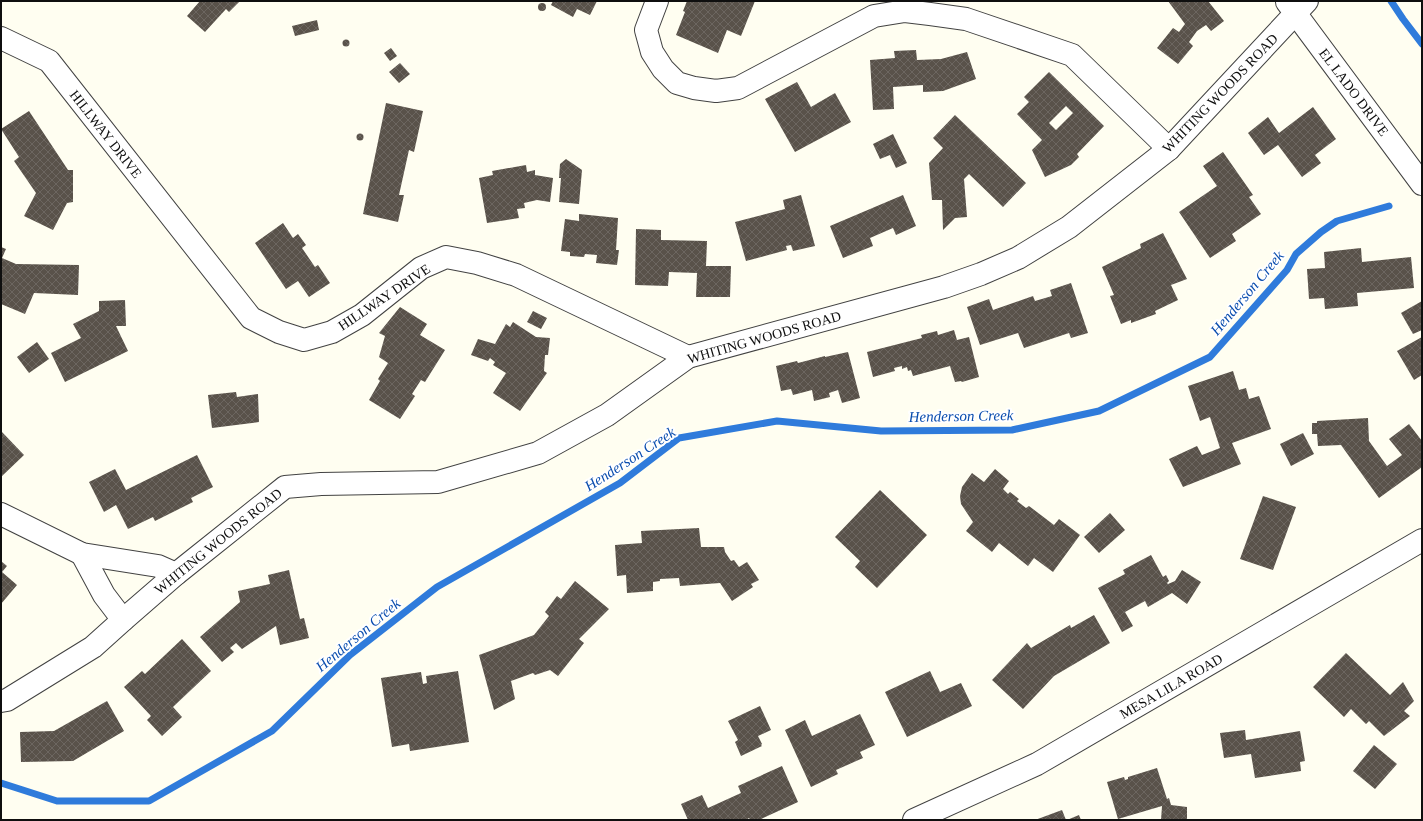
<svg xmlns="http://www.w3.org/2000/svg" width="1423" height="821" font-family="'Times New Roman',serif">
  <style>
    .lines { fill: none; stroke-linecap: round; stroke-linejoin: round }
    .stream { stroke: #2f7bdb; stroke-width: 7 }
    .building { fill: url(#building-cross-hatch); fill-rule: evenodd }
    .street-casing { stroke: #424242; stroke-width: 24 }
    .street { stroke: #fff; stroke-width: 22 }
    .labels { text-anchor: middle; stroke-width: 4; stroke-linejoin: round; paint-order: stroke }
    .street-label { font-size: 14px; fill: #0f0f0f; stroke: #fff }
    .water-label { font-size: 15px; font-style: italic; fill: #0a4dae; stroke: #fff }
  </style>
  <defs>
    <pattern id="building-cross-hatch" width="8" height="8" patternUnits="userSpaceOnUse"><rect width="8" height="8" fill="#59524a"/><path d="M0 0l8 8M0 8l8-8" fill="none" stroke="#6c6660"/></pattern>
  </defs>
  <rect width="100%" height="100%" fill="#fffef1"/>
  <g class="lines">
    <g class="stream">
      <polyline points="1391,1 1403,19 1422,44"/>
      <polyline points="1,783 57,801 149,801 272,731 350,655 437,587 620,483 679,438 777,421 881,431 1012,430 1099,411 1210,357 1287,270 1296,254 1321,232 1337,221 1389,206"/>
    </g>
  </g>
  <g class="building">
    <polygon points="200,1 240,1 229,12 226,9 205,32 187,16"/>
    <polygon points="553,1 597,1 590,15 577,9 573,17 551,5"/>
    <polygon points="687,1 755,1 741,36 727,30 718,53 676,35 685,12 683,11"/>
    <polygon points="1168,1 1208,1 1224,21 1211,31 1206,25 1197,31 1189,42 1193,46 1178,64 1157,48 1173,28 1179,32 1185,24"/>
    <circle cx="542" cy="7" r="4"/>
    <polygon points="317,20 319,30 295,36 292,26"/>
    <circle cx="346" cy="43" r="3.5"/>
    <polygon points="391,48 397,56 390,61 384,53"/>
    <polygon points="916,50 917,60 941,59 967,52 976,79 943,91 923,92 923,85 893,87 894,109 873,110 870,60 895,58 894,51"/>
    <polygon points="400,63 410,74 399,83 389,72"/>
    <path d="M1049,72L1104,126L1077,154L1079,157L1071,165L1045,177L1032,150L1042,140L1017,114L1029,102L1024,97ZM1066,106L1073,113L1056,130L1049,123Z"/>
    <polygon points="797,82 811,107 835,93 851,122 795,152 765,99"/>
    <polygon points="386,103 423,111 414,152 409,150 399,195 404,195 398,222 363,214"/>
    <polygon points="1313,107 1336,139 1315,155 1321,163 1302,177 1278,145 1264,155 1248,133 1268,117 1279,133"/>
    <polygon points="29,111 68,170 73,170 73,202 67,203 53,230 24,216 36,193 14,161 19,157 1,129"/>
    <polygon points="955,115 1026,183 1003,207 969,174 964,179 967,217 955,218 943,230 942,200 932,200 929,163 943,148 933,138"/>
    <circle cx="360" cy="137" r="3.5"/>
    <polygon points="893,134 907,163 896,168 890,155 880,159 873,144"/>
    <polygon points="1223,152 1253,195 1249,197 1261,214 1232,234 1236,241 1210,258 1179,212 1217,186 1203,166"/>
    <polygon points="566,159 582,170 579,204 559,202 561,178 559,178 560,164"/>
    <polygon points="526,165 527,172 535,170 535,175 553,178 550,202 537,200 524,203 525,208 517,209 519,218 487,223 479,178 493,175 492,171"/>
    <polygon points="801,195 815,246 793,251 791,245 786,246 787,250 746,261 735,222 785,209 783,200"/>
    <polygon points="903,195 916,226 896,235 893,228 870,238 873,246 843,258 830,226"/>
    <polygon points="579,214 618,218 616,250 619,250 617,265 596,263 597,255 585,254 584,257 570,256 570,252 561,251 565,219 579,221"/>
    <polygon points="283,223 293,238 298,234 306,245 302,248 315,267 318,265 330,283 309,297 298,281 286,289 255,243"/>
    <polygon points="636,229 661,230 661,240 707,241 706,266 731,266 730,297 696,297 697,273 669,272 668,286 635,285"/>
    <polygon points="1163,233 1187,279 1171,285 1178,300 1155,311 1156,314 1131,323 1131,320 1121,324 1110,296 1114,295 1102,267 1141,248 1140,244"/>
    <polygon points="1,247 6,249 2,258 16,264 79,265 78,295 34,293 25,314 1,304"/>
    <polygon points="1361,248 1362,262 1411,257 1414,288 1357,293 1358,306 1325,309 1324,298 1309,299 1307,269 1325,268 1324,252"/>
    <polygon points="1071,283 1088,333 1071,338 1069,333 1024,348 1018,333 980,345 967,307 989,299 993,310 1033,296 1035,301 1052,296 1050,290"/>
    <polygon points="125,300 126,326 116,326 128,351 65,382 51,353 81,338 73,324 99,311 99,301"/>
    <polygon points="1422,301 1422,330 1413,334 1401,313"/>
    <polygon points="400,307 427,324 420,335 445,350 425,382 421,380 412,394 415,396 400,419 369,400 380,381 378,379 388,363 379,357 385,336 379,333"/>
    <polygon points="533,311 547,318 541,329 527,322"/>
    <polygon points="513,322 536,337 550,338 548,355 545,355 544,371 547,373 520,411 493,393 506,373 493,365 495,362 490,358 488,361 471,355 478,339 495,344 506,324 510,327"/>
    <polygon points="954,330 957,340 969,337 979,377 962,382 961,381 955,382 950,366 913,376 911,370 908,371 907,367 902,369 902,366 894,368 895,371 873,377 867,352 922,338 921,335 937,331 938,335"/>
    <polygon points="1422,337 1422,375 1414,380 1397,351"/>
    <polygon points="37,342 49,359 29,373 17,357"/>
    <polygon points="848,352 860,398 842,403 838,390 829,393 830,397 814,401 812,390 793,395 791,389 781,391 776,366 797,361 798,363 825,356 825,357"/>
    <polygon points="1233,371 1239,390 1246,388 1249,399 1259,396 1271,429 1232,443 1241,464 1183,487 1169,459 1197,446 1202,455 1220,448 1210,417 1200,421 1188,386"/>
    <polygon points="236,392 237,397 258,394 259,422 212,428 208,395"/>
    <polygon points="1368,418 1369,441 1387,466 1402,455 1389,439 1409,424 1422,441 1422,467 1379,498 1341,445 1318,446 1317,434 1312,434 1312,423 1317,423 1317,421"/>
    <polygon points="1,431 24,455 1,477"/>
    <polygon points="1303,433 1314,454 1291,466 1280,444"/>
    <polygon points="197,455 213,487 191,498 193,502 155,521 153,517 128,529 116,505 104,512 89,482 115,469 126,490"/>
    <polygon points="995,469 1009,481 1003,489 1008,494 1010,492 1019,499 1017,501 1026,508 1029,506 1054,525 1059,519 1080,535 1053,572 1034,558 1028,566 999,543 992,552 966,531 973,522 961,504 960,496 962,487 972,473 984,482"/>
    <polygon points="880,490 927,535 877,588 855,567 860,561 835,537"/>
    <polygon points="1263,496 1296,507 1273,570 1240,559"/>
    <polygon points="1110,513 1125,530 1099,553 1084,537"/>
    <polygon points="699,528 701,547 724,547 725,552 731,561 734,560 739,567 747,562 759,580 751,584 753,587 732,601 720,583 680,586 679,578 660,579 660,581 653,582 653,591 627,593 626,575 617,576 615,545 642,543 641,531"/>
    <polygon points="1151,555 1163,577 1166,575 1169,581 1167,583 1168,584 1175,581 1182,570 1201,582 1187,604 1172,593 1148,607 1145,601 1125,612 1133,626 1122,632 1098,588 1125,574 1123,570"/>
    <polygon points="1,561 7,566 2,572 17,585 1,604"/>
    <polygon points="289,570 300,619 304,618 309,638 280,645 276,626 242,649 236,643 230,648 234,652 222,662 200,637 240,602 238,591 270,584 268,575"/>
    <polygon points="575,581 609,609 579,639 584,643 558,676 550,670 535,675 533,673 511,681 515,699 494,710 479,655 534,635 549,616 545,612 557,596 561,599"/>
    <polygon points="1094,615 1110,643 1054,676 1023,709 992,680 1027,643 1031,648 1070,625 1071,628"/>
    <polygon points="182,639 211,671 173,707 182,717 162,736 147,720 151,716 124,687 142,671 145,674"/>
    <polygon points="1346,653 1390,695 1403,682 1414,701 1404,711 1410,716 1384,736 1369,721 1366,724 1351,709 1344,717 1313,687"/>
    <polygon points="458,671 469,742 410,751 409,744 392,747 381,678 421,672 423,684 427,683 426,676"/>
    <polygon points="930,671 940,692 961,683 972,706 907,737 885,692"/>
    <polygon points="107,701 124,731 73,761 21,762 20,732 54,731"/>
    <polygon points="760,706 771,730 758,736 762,744 761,745 762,746 741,756 735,742 738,740 728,721"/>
    <polygon points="860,714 875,745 860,752 863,758 836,770 838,774 811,787 785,730 805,720 812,736"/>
    <polygon points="1245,730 1246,740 1300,731 1305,761 1300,762 1301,771 1255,778 1251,754 1224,758 1220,733"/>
    <polygon points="1374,745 1397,764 1375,789 1353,771"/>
    <polygon points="782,766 798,802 759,820 750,820 749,818 746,820 688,820 681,804 702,795 708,808 741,793 738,786"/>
    <polygon points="1157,768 1167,799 1169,798 1171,805 1187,807 1187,820 1161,820 1162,806 1118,819 1107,782 1124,777 1125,780 1128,779 1128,777"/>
    <polygon points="1062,810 1066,820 1035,820"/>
    <polygon points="1079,815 1081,820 1067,820"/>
  </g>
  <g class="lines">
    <defs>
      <g id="street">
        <polyline points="657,1 646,30 652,52 663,69 677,83 694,88 716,91 738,88 874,16 905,11 930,14 966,19 1072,55 1169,149"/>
        <polyline points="1287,2 1422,184"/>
        <polyline points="1,38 49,61 251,318 279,332 304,340 332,332 362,315 421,268 446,257 477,263 516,275 688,357"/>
        <polyline points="1,514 82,554 158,566 176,574"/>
        <polyline points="82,554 104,595 123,620"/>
        <polyline points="1,701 7,700 93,647 123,620 176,574 285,487 321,484 438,482 538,453 607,415 688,357 944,287 981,274 1018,258 1069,227 1169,149 1307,1"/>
        <polyline points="914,820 1037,764 1422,540"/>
      </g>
    </defs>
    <use href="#street" class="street-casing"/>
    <use href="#street" class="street"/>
  </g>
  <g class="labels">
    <g class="street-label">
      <text transform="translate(1354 92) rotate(53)" y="5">EL LADO DRIVE</text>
      <text transform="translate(1220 93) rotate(-46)" y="5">WHITING WOODS ROAD</text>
      <text transform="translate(106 134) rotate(52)" y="5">HILLWAY DRIVE</text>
      <text transform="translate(384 297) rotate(-34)" y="5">HILLWAY DRIVE</text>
      <text transform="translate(764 337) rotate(-16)" y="5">WHITING WOODS ROAD</text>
      <text transform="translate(218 541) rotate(-39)" y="5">WHITING WOODS ROAD</text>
      <text transform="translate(1171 686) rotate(-30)" y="5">MESA LILA ROAD</text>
    </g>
    <g class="water-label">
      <text transform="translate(1247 293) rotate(-50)" y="5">Henderson Creek</text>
      <text transform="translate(961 416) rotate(-1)" y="5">Henderson Creek</text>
      <text transform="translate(630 459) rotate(-33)" y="5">Henderson Creek</text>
      <text transform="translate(358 635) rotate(-40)" y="5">Henderson Creek</text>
    </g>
  </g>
  <rect width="1423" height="821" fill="none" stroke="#0f0f0f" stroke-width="4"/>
</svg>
